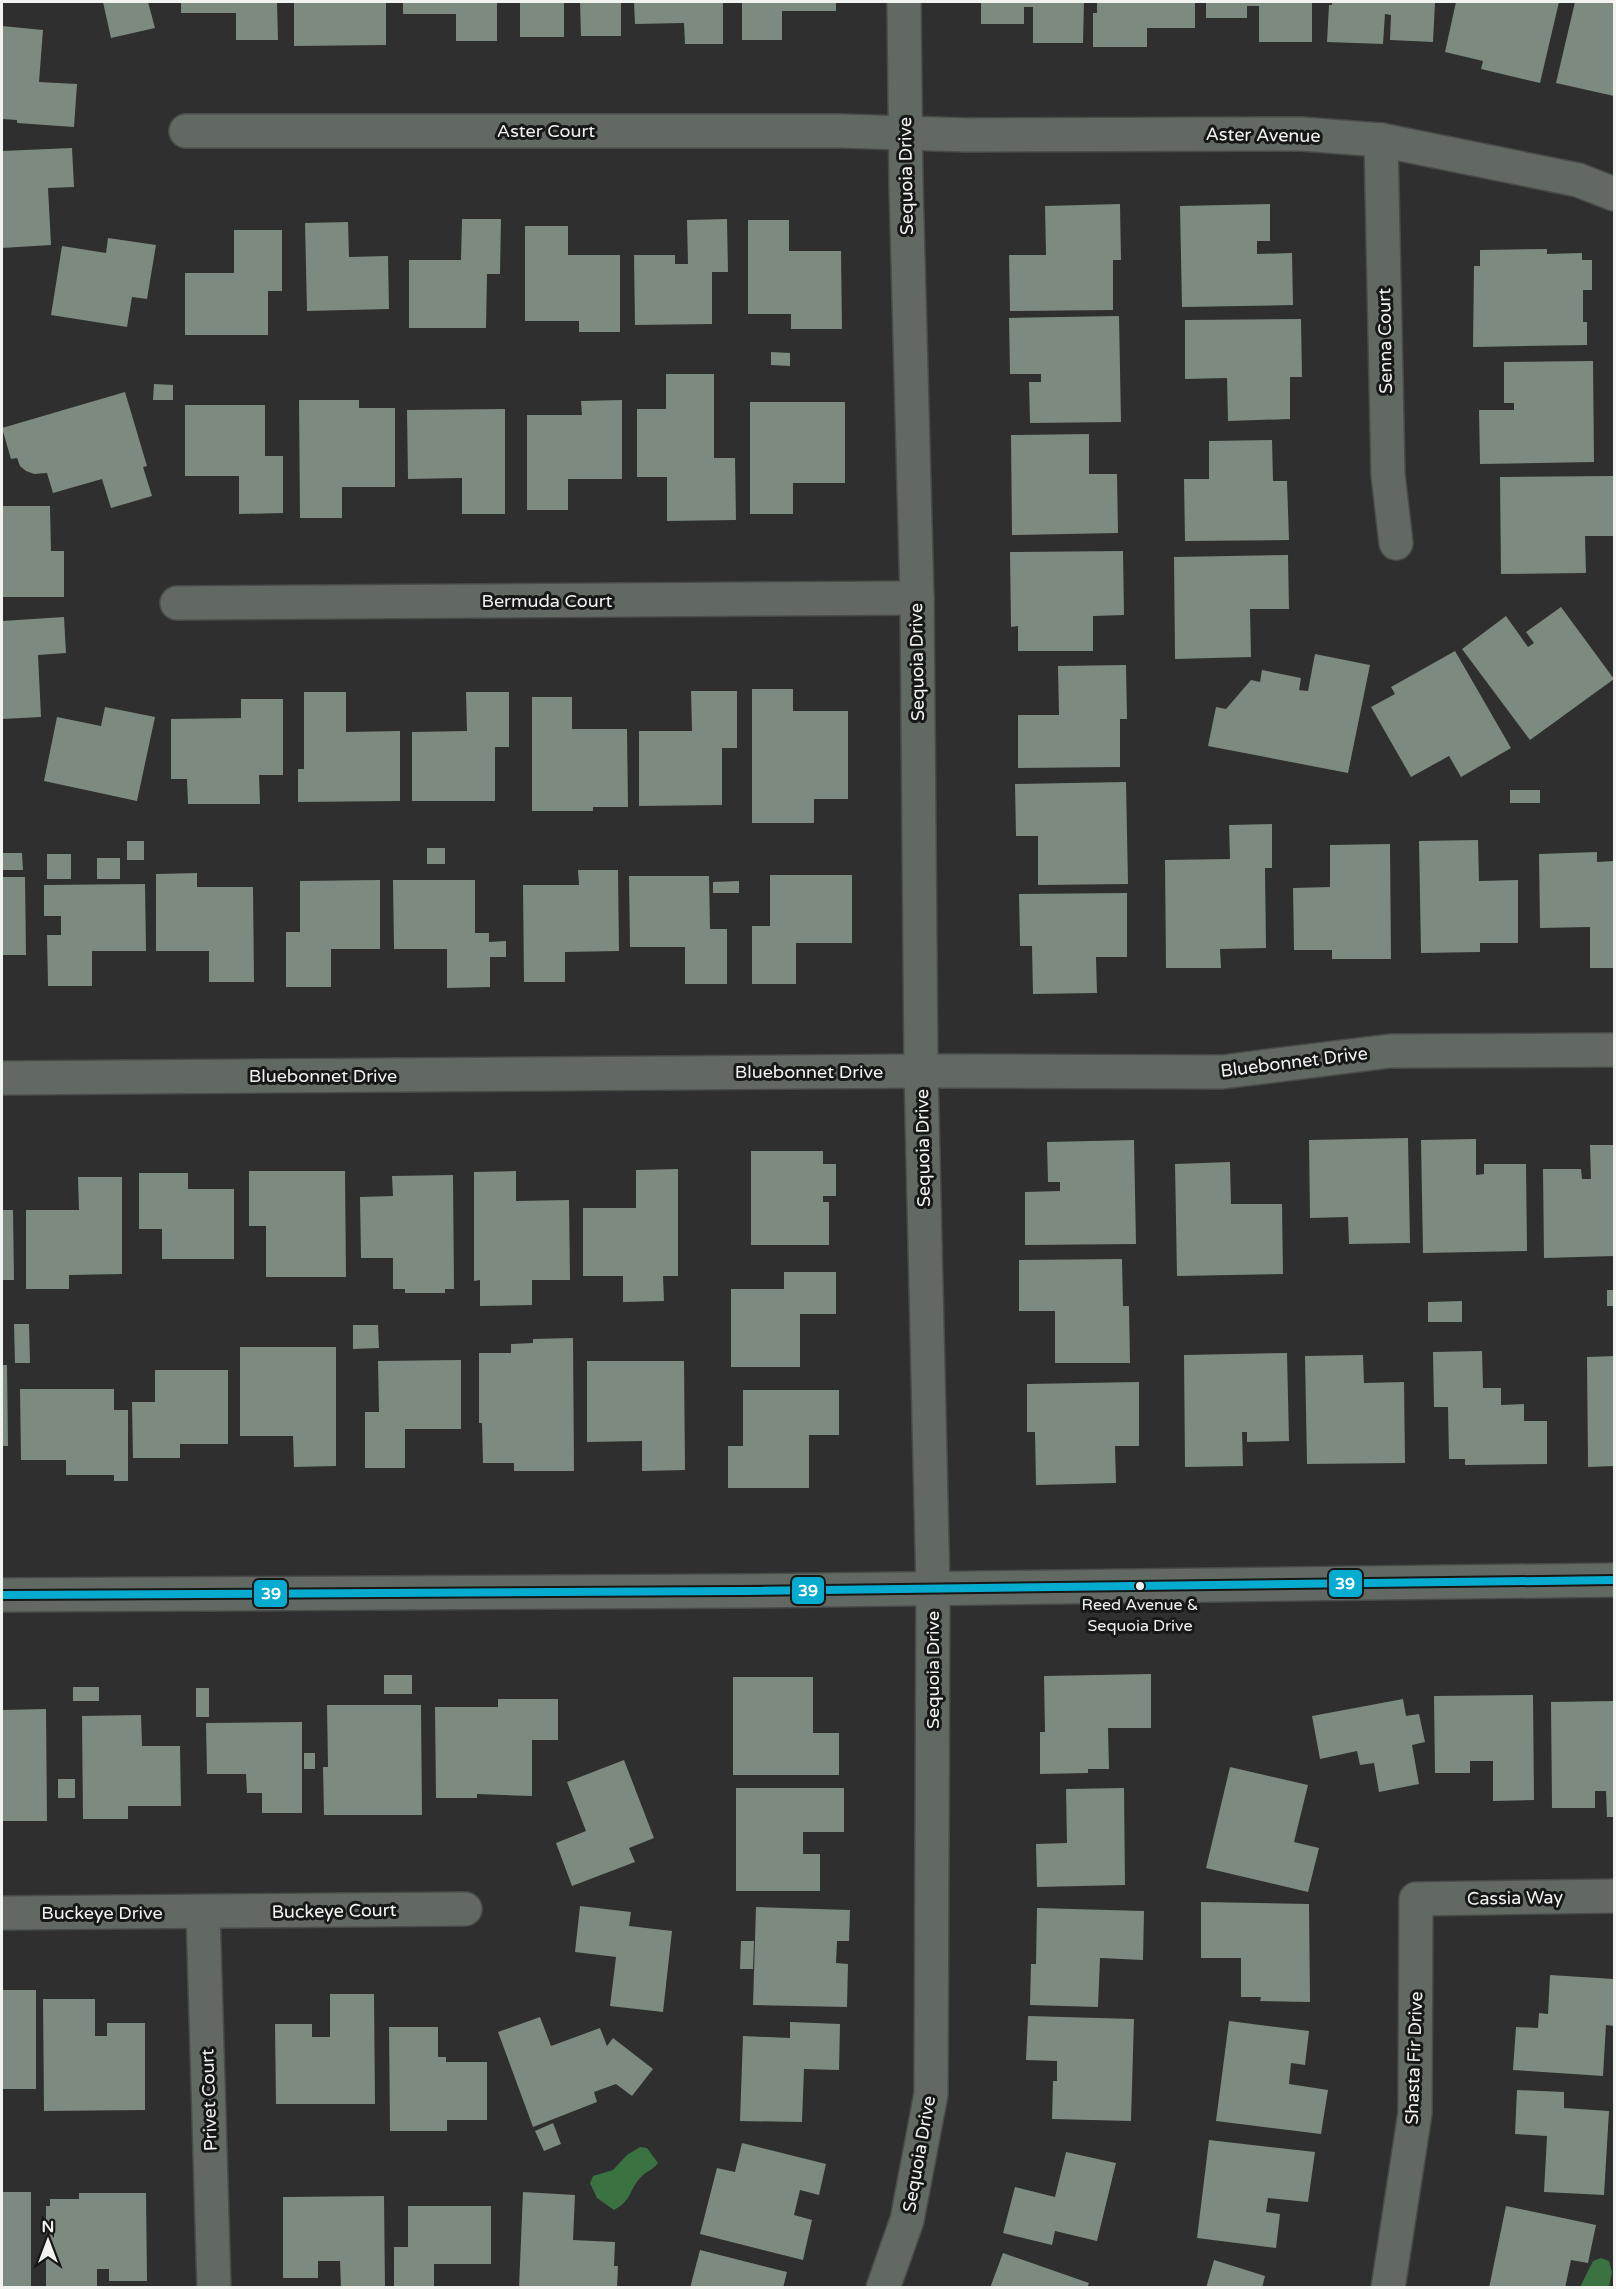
<svg xmlns="http://www.w3.org/2000/svg" width="1616" height="2289" font-family="'Varela Round',sans-serif">
  <style>
    .water { fill: #3a7242 }
    .building { fill: #7d8a7f }
    .lines { fill: none; stroke-linecap: round; stroke-linejoin: round }
    .minor-casing { stroke: #494a49; stroke-width: 36 }
    .major-casing { stroke: #494a49; stroke-width: 36 }
    .minor { stroke: #616962; stroke-width: 33 }
    .major { stroke: #616962; stroke-width: 33 }
    .bus-1-casing { stroke: #161716; stroke-width: 12 }
    .bus-1 { stroke: #06acd0; stroke-width: 8 }
    .bus-dot { fill: #f1f3f1; stroke: #161716; stroke-width: 2 }
    .labels { text-anchor: middle; stroke-width: 6; stroke-linejoin: round; paint-order: stroke }
    .bus-label { font-size: 16px; fill: #f1f3f1; stroke: #161716 }
    .street-label { font-size: 18px; fill: #f1f3f1; stroke: #161716 }
    .line-badge { stroke: #161716; stroke-width: 2 }
    .badge-label { font-size: 16px; text-anchor: middle; font-weight: bold; fill: #fff }
  </style>
  <rect width="100%" height="100%" fill="#2e2f2e"/>
  <g class="water">
    <path d="M640,2147L647,2148L658,2163C654,2169 647,2171 642,2176C628,2190 633,2200 614,2210L597,2198L590,2183L593,2176L613,2170L627,2155Z"/>
    <polygon points="1601,2258 1609,2261 1612,2272 1609,2287 1580,2287 1593,2261"/>
  </g>
  <g class="building">
    <polygon points="103,2 148,2 155,28 111,38"/>
    <polygon points="181,2 277,2 278,40 236,40 236,13 181,13"/>
    <polygon points="294,2 386,2 386,45 294,46"/>
    <polygon points="403,2 497,2 497,41 456,41 456,14 403,14"/>
    <rect x="520" y="2" width="44" height="35"/>
    <polygon points="580,2 621,2 621,36 581,36"/>
    <polygon points="634,2 723,2 723,44 685,44 684,23 635,24"/>
    <polygon points="742,2 836,2 836,11 782,11 782,40 742,40"/>
    <polygon points="981,2 1084,2 1083,43 1033,43 1033,7 1024,7 1024,24 981,24"/>
    <polygon points="1097,2 1195,2 1195,28 1147,28 1147,47 1093,47 1093,13 1097,13"/>
    <polygon points="1206,2 1312,2 1312,42 1259,42 1259,6 1247,6 1247,18 1206,18"/>
    <polygon points="1332,2 1435,2 1433,42 1390,40 1391,15 1385,14 1383,44 1327,42 1329,5 1332,5"/>
    <polygon points="1456,2 1559,2 1540,83 1481,69 1483,61 1445,52"/>
    <polygon points="1575,2 1614,2 1614,96 1556,83"/>
    <polygon points="2,26 43,30 39,82 77,84 74,127 17,123 17,120 2,119"/>
    <polygon points="72,148 74,187 48,188 51,245 2,248 2,151"/>
    <polygon points="1120,204 1121,260 1113,260 1113,310 1010,311 1009,255 1046,255 1045,206"/>
    <polygon points="1270,204 1270,241 1257,241 1257,254 1292,253 1293,305 1182,307 1180,206"/>
    <polygon points="462,219 501,219 500,274 487,274 486,328 409,328 409,260 461,260"/>
    <polygon points="727,219 728,272 712,272 712,324 635,325 634,255 675,255 675,264 688,264 687,220"/>
    <polygon points="748,220 789,220 789,251 841,251 842,329 791,329 791,314 748,314"/>
    <polygon points="348,222 349,257 388,256 389,309 307,311 305,223"/>
    <polygon points="525,226 568,226 568,255 620,255 620,332 579,332 579,321 525,321"/>
    <polygon points="234,230 282,230 282,291 268,291 268,335 185,335 185,273 234,273"/>
    <polygon points="108,238 156,245 147,299 132,297 127,327 51,315 62,246 106,253"/>
    <polygon points="1547,249 1547,254 1582,253 1582,260 1592,260 1592,290 1583,290 1583,322 1587,322 1587,345 1473,347 1474,266 1480,266 1480,250"/>
    <polygon points="1119,316 1121,422 1030,423 1029,382 1041,382 1041,374 1010,374 1009,318"/>
    <polygon points="1301,319 1302,377 1290,377 1290,419 1228,421 1227,378 1185,379 1185,320"/>
    <polygon points="771,352 790,353 790,366 771,365"/>
    <polygon points="1593,361 1594,462 1480,464 1479,410 1514,410 1514,403 1504,403 1504,362"/>
    <polygon points="666,374 714,374 714,458 735,458 736,520 667,521 667,477 637,477 637,409 666,409"/>
    <polygon points="154,384 173,385 173,400 153,400"/>
    <polygon points="125,392 147,466 143,467 152,496 111,508 102,479 53,493 47,473 34,474 26,471 20,466 17,458 11,459 2,428"/>
    <polygon points="299,400 359,400 359,408 395,408 395,487 342,487 342,518 300,518"/>
    <polygon points="622,400 622,479 568,479 568,510 527,510 527,415 582,415 581,401"/>
    <polygon points="750,402 845,402 845,483 793,483 793,514 750,514"/>
    <polygon points="185,405 265,405 265,456 283,456 283,513 239,514 239,476 185,476"/>
    <polygon points="505,409 505,514 462,514 462,478 408,479 407,410"/>
    <polygon points="1089,434 1089,474 1117,474 1118,533 1012,535 1011,435"/>
    <polygon points="1272,440 1273,481 1287,481 1289,540 1185,541 1184,479 1209,479 1209,441"/>
    <polygon points="1613,476 1614,536 1585,536 1586,573 1501,574 1500,477"/>
    <polygon points="2,506 50,506 51,551 64,551 64,597 2,597"/>
    <polygon points="1123,551 1124,615 1093,616 1093,651 1018,651 1018,626 1011,627 1010,552"/>
    <polygon points="1288,555 1289,609 1250,609 1251,657 1175,659 1174,557"/>
    <polygon points="1561,607 1614,679 1530,740 1462,649 1506,616 1528,647 1534,643 1526,632"/>
    <polygon points="64,617 66,653 38,655 41,717 2,719 2,621"/>
    <polygon points="1455,651 1511,748 1461,777 1449,756 1411,777 1371,707 1395,694 1391,687"/>
    <polygon points="1315,654 1370,665 1348,773 1208,746 1216,707 1226,709 1251,680 1260,682 1262,670 1301,678 1299,690 1308,691"/>
    <polygon points="1126,665 1127,719 1120,719 1120,767 1018,768 1018,715 1059,715 1058,666"/>
    <polygon points="752,689 793,689 793,711 848,711 848,799 814,799 814,823 752,823"/>
    <polygon points="691,691 737,691 737,748 722,748 722,805 639,806 639,731 692,731"/>
    <polygon points="304,692 346,692 346,732 400,731 400,801 298,802 298,769 304,769"/>
    <polygon points="466,692 509,692 509,747 495,747 495,801 412,801 412,732 467,731"/>
    <polygon points="532,697 572,697 572,729 627,729 628,807 593,807 593,811 532,811"/>
    <polygon points="241,699 283,699 283,775 259,775 260,804 188,804 187,779 171,779 171,719 241,718"/>
    <polygon points="105,707 155,717 137,801 44,781 57,717 101,726"/>
    <polygon points="1126,782 1128,884 1038,885 1038,836 1016,836 1015,784"/>
    <rect x="1510" y="790" width="30" height="13"/>
    <polygon points="1272,824 1272,868 1265,868 1266,948 1220,949 1221,968 1166,968 1165,860 1230,859 1229,825"/>
    <polygon points="1478,840 1479,881 1518,880 1518,943 1480,943 1480,952 1421,953 1419,841"/>
    <rect x="127" y="841" width="17" height="19"/>
    <polygon points="1390,844 1391,959 1332,959 1332,950 1294,950 1293,888 1330,887 1330,845"/>
    <rect x="427" y="848" width="18" height="16"/>
    <polygon points="1597,852 1597,862 1614,861 1614,968 1590,968 1590,927 1540,928 1539,854"/>
    <polygon points="2,853 22,853 23,870 2,870"/>
    <rect x="47" y="854" width="24" height="25"/>
    <rect x="97" y="858" width="23" height="21"/>
    <polygon points="578,870 618,870 619,951 565,952 565,982 524,982 523,885 579,885"/>
    <polygon points="197,873 197,887 253,887 254,982 209,982 209,951 156,951 156,874"/>
    <polygon points="770,875 852,875 852,943 796,943 796,984 752,984 752,926 770,926"/>
    <polygon points="629,876 709,876 710,929 727,929 727,984 685,984 685,947 630,947"/>
    <polygon points="2,877 25,877 26,955 2,955"/>
    <polygon points="380,880 380,949 331,949 331,987 286,987 286,932 300,932 300,881"/>
    <polygon points="393,880 475,880 475,933 489,933 489,942 506,941 506,957 490,957 490,987 447,988 447,949 394,949"/>
    <polygon points="739,881 739,893 713,893 713,882"/>
    <polygon points="145,884 146,951 92,951 92,986 48,986 47,935 61,935 61,916 44,916 44,885"/>
    <polygon points="1127,893 1127,957 1096,957 1097,993 1033,994 1032,946 1020,946 1019,894"/>
    <polygon points="1408,1138 1410,1243 1349,1244 1348,1217 1310,1218 1309,1140"/>
    <polygon points="1476,1139 1476,1175 1484,1174 1484,1164 1526,1164 1527,1251 1423,1253 1421,1140"/>
    <polygon points="1134,1140 1136,1244 1025,1245 1025,1192 1060,1191 1060,1182 1048,1182 1047,1142"/>
    <polygon points="1590,1145 1614,1145 1614,1256 1544,1258 1543,1169 1581,1169 1582,1179 1591,1179"/>
    <polygon points="751,1151 823,1151 823,1164 836,1164 836,1196 823,1196 823,1202 829,1202 829,1245 751,1245"/>
    <polygon points="1230,1162 1231,1204 1282,1204 1283,1274 1177,1276 1175,1164"/>
    <polygon points="678,1169 678,1276 663,1276 664,1301 623,1302 623,1276 583,1276 583,1208 636,1208 636,1170"/>
    <polygon points="249,1171 345,1171 346,1277 266,1277 266,1226 249,1226"/>
    <polygon points="516,1171 516,1201 569,1200 570,1280 532,1280 532,1305 480,1306 480,1280 474,1281 474,1172"/>
    <polygon points="139,1173 188,1173 188,1189 234,1189 234,1259 162,1259 162,1229 139,1229"/>
    <polygon points="453,1175 454,1289 445,1289 445,1293 405,1293 405,1289 393,1289 393,1258 361,1258 360,1197 393,1196 392,1176"/>
    <polygon points="78,1177 122,1177 122,1274 69,1275 69,1289 26,1289 26,1210 79,1210"/>
    <polygon points="2,1210 13,1210 14,1280 2,1280"/>
    <polygon points="1122,1259 1123,1306 1129,1306 1130,1363 1055,1363 1055,1311 1019,1311 1019,1260"/>
    <polygon points="784,1272 836,1272 836,1314 800,1314 800,1367 731,1367 731,1289 784,1289"/>
    <rect x="1607" y="1290" width="7" height="16"/>
    <polygon points="1462,1301 1462,1322 1428,1322 1428,1302"/>
    <polygon points="14,1324 29,1324 30,1363 15,1363"/>
    <polygon points="353,1325 378,1325 379,1348 353,1349"/>
    <polygon points="573,1338 574,1471 514,1471 514,1463 483,1463 482,1423 479,1423 479,1353 511,1353 511,1344 533,1343 533,1339"/>
    <polygon points="240,1347 336,1347 336,1466 294,1467 293,1436 240,1436"/>
    <polygon points="1482,1351 1483,1388 1501,1388 1501,1405 1524,1404 1524,1421 1547,1421 1547,1464 1465,1465 1465,1459 1449,1459 1448,1407 1434,1407 1433,1352"/>
    <polygon points="1287,1353 1289,1441 1247,1442 1247,1432 1242,1432 1243,1466 1185,1467 1184,1355"/>
    <polygon points="1363,1355 1364,1383 1404,1382 1405,1463 1307,1464 1305,1356"/>
    <polygon points="1614,1356 1614,1466 1588,1467 1587,1357"/>
    <polygon points="461,1360 461,1429 405,1429 405,1468 365,1468 365,1412 379,1412 378,1361"/>
    <polygon points="587,1361 684,1361 685,1470 642,1471 642,1441 587,1442"/>
    <polygon points="2,1365 7,1365 8,1446 2,1446"/>
    <polygon points="155,1370 228,1370 228,1444 180,1444 180,1458 133,1458 132,1402 155,1402"/>
    <polygon points="1139,1382 1139,1446 1115,1446 1116,1483 1036,1485 1035,1432 1027,1432 1027,1384"/>
    <polygon points="20,1389 114,1389 114,1410 128,1410 128,1481 114,1481 114,1475 66,1475 66,1460 21,1460"/>
    <polygon points="743,1390 839,1390 839,1435 809,1435 809,1488 728,1488 728,1446 743,1446"/>
    <polygon points="1151,1674 1151,1728 1108,1728 1109,1769 1088,1769 1088,1773 1040,1774 1040,1732 1045,1732 1044,1676"/>
    <rect x="384" y="1675" width="28" height="19"/>
    <polygon points="733,1677 813,1677 813,1733 839,1733 839,1775 733,1775"/>
    <rect x="73" y="1687" width="26" height="14"/>
    <rect x="196" y="1688" width="13" height="29"/>
    <polygon points="1533,1695 1534,1800 1493,1801 1493,1761 1470,1761 1470,1773 1435,1773 1434,1696"/>
    <polygon points="498,1699 558,1699 558,1740 532,1740 532,1796 477,1794 477,1798 436,1798 435,1707 498,1707"/>
    <polygon points="1403,1699 1406,1716 1419,1714 1425,1742 1412,1745 1419,1784 1379,1792 1374,1763 1360,1765 1357,1751 1320,1759 1312,1716"/>
    <polygon points="1614,1701 1614,1817 1607,1817 1606,1791 1595,1791 1595,1808 1552,1808 1551,1702"/>
    <polygon points="327,1705 421,1705 422,1815 324,1815 323,1767 328,1767"/>
    <polygon points="46,1709 47,1821 2,1821 2,1710"/>
    <polygon points="141,1715 142,1746 180,1746 181,1806 128,1806 128,1819 83,1819 82,1716"/>
    <polygon points="302,1722 302,1813 262,1813 262,1793 247,1793 246,1774 207,1774 206,1723"/>
    <rect x="304" y="1753" width="11" height="16"/>
    <polygon points="624,1760 654,1838 629,1848 635,1862 572,1886 556,1843 586,1831 567,1782"/>
    <polygon points="1230,1767 1308,1785 1294,1842 1319,1848 1308,1892 1206,1868"/>
    <rect x="58" y="1779" width="17" height="19"/>
    <polygon points="736,1788 844,1788 844,1832 803,1832 803,1854 820,1854 820,1891 736,1891"/>
    <polygon points="1124,1788 1125,1885 1037,1887 1036,1844 1067,1843 1066,1789"/>
    <polygon points="1201,1902 1309,1904 1310,2002 1260,2001 1261,1997 1241,1997 1241,1958 1201,1958"/>
    <polygon points="580,1906 631,1912 629,1926 672,1931 663,2012 610,2006 616,1957 575,1952"/>
    <polygon points="756,1907 850,1910 849,1941 837,1941 836,1963 848,1964 847,2007 753,2005"/>
    <polygon points="1037,1908 1144,1911 1143,1960 1100,1958 1098,2007 1030,2005 1031,1964 1036,1964"/>
    <polygon points="741,1941 754,1941 753,1969 740,1969"/>
    <polygon points="1550,1975 1614,1979 1614,2026 1606,2025 1603,2076 1513,2070 1516,2027 1538,2028 1539,2013 1548,2014"/>
    <rect x="2" y="1990" width="34" height="99"/>
    <polygon points="330,1994 374,1994 375,2104 276,2104 275,2024 312,2024 312,2037 330,2037"/>
    <polygon points="43,1999 95,1999 95,2036 107,2036 107,2023 145,2023 145,2110 44,2111"/>
    <polygon points="1028,2016 1134,2019 1131,2121 1052,2119 1053,2081 1057,2081 1057,2061 1026,2060"/>
    <polygon points="540,2017 551,2046 600,2028 607,2046 613,2038 653,2069 632,2096 616,2084 594,2092 597,2102 533,2127 498,2032"/>
    <polygon points="1229,2021 1309,2031 1305,2065 1291,2063 1289,2084 1328,2090 1321,2134 1216,2121"/>
    <polygon points="790,2022 840,2024 839,2070 804,2069 802,2122 740,2121 743,2036 790,2038"/>
    <polygon points="389,2027 438,2027 438,2057 446,2057 446,2062 487,2062 487,2120 447,2120 447,2131 390,2131"/>
    <polygon points="1517,2090 1564,2092 1564,2108 1609,2111 1604,2195 1544,2192 1547,2136 1515,2134"/>
    <polygon points="553,2123 561,2144 544,2151 535,2131"/>
    <polygon points="1209,2140 1315,2152 1308,2202 1268,2198 1266,2212 1280,2214 1276,2248 1197,2238"/>
    <polygon points="742,2143 826,2164 819,2195 800,2190 794,2215 812,2220 803,2260 700,2234 717,2168 735,2172"/>
    <polygon points="1066,2152 1116,2163 1097,2241 1055,2231 1052,2245 1003,2233 1015,2187 1055,2197"/>
    <rect x="2" y="2192" width="29" height="96"/>
    <polygon points="523,2192 575,2195 573,2240 615,2242 614,2266 618,2266 617,2288 519,2288"/>
    <polygon points="79,2193 146,2193 147,2281 109,2281 109,2269 97,2269 97,2288 46,2288 46,2206 50,2206 50,2199 79,2199"/>
    <polygon points="384,2196 385,2288 341,2288 340,2261 318,2261 318,2278 283,2278 283,2197"/>
    <polygon points="408,2206 491,2206 491,2264 434,2264 434,2288 394,2288 394,2247 408,2247"/>
    <polygon points="1506,2206 1596,2225 1588,2263 1571,2260 1565,2288 1489,2288"/>
    <polygon points="700,2250 787,2272 783,2288 690,2288"/>
    <polygon points="1003,2253 1089,2283 1087,2288 990,2288"/>
    <polygon points="1214,2260 1265,2276 1262,2288 1206,2288"/>
  </g>
  <g class="lines">
    <defs>
      <g id="minor">
        <polyline points="186,131 842,131 967,135 1301,134 1381,140 1578,180 1614,194"/>
        <polyline points="1381,140 1388,475 1396,543"/>
        <polyline points="177,603 917,598"/>
        <polyline points="2,1078 921,1071 1222,1072 1390,1051 1614,1050"/>
        <polyline points="203,1912 214,2288"/>
        <polyline points="2,1913 465,1909"/>
        <polyline points="883,2288 907,2220 931,2094 933,1589 921,1071 917,598 906,185 904,2"/>
        <polyline points="1388,2288 1415,2113 1416,1899 1614,1896"/>
      </g>
      <polyline id="major" points="2,1595 741,1591 1614,1580"/>
    </defs>
    <use href="#minor" class="minor-casing"/>
    <use href="#major" class="major-casing"/>
    <use href="#minor" class="minor"/>
    <use href="#major" class="major"/>
    <defs>
      <polyline id="bus-1" points="2,1595 741,1591 1614,1580"/>
    </defs>
    <use href="#bus-1" class="bus-1-casing"/>
    <use href="#bus-1" class="bus-1"/>
  </g>
  <circle class="bus-dot" cx="1140" cy="1586" r="5"/>
  <g class="labels">
    <g class="bus-label">
      <text x="1140" y="1610">Reed Avenue &amp;<tspan x="1140" dy="21">Sequoia Drive</tspan></text>
    </g>
    <g class="street-label">
      <text x="546" y="137">Aster Court</text>
      <text transform="translate(1263 135) rotate(1)" y="6">Aster Avenue</text>
      <text transform="translate(906 176) rotate(-91)" y="6">Sequoia Drive</text>
      <text transform="translate(1385 341) rotate(-91)" y="6">Senna Court</text>
      <text x="547" y="607">Bermuda Court</text>
      <text transform="translate(917 662) rotate(-91)" y="6">Sequoia Drive</text>
      <text transform="translate(1294 1062) rotate(-7)" y="6">Bluebonnet Drive</text>
      <text x="809" y="1078">Bluebonnet Drive</text>
      <text x="323" y="1082">Bluebonnet Drive</text>
      <text transform="translate(923 1148) rotate(-91)" y="6">Sequoia Drive</text>
      <text transform="translate(933 1670) rotate(-90)" y="6">Sequoia Drive</text>
      <text transform="translate(1515 1898) rotate(-1)" y="6">Cassia Way</text>
      <text transform="translate(334 1911) rotate(-1)" y="6">Buckeye Court</text>
      <text x="102" y="1919">Buckeye Drive</text>
      <text transform="translate(1414 2058) rotate(-88)" y="6">Shasta Fir Drive</text>
      <text transform="translate(209 2100) rotate(-92)" y="6">Privet Court</text>
      <text transform="translate(919 2154) rotate(-80)" y="6">Sequoia Drive</text>
    </g>
  </g>
  <g class="line-badge">
    <rect x="1328" y="1569" width="35" height="29" rx="6" fill="#06acd0"/>
    <rect x="791" y="1576" width="34" height="29" rx="6" fill="#06acd0"/>
    <rect x="253" y="1579" width="35" height="29" rx="6" fill="#06acd0"/>
  </g>
  <g class="badge-label">
    <text x="1345" y="1589">39</text>
    <text x="808" y="1596">39</text>
    <text x="271" y="1599">39</text>
  </g>
  <rect width="1616" height="2289" fill="none" stroke="#f1f3f1" stroke-width="6"/>
  <g transform="translate(48 2241)" stroke="#161716" stroke-width="4.5" paint-order="stroke">
  <path d="M0-4.5L10 22L0 15L-10 22Z" fill="#f1f3f1"/>
  <text y="-9" font-size="16" font-weight="bold" text-anchor="middle" fill="#f1f3f1">N</text>
  </g>
</svg>
